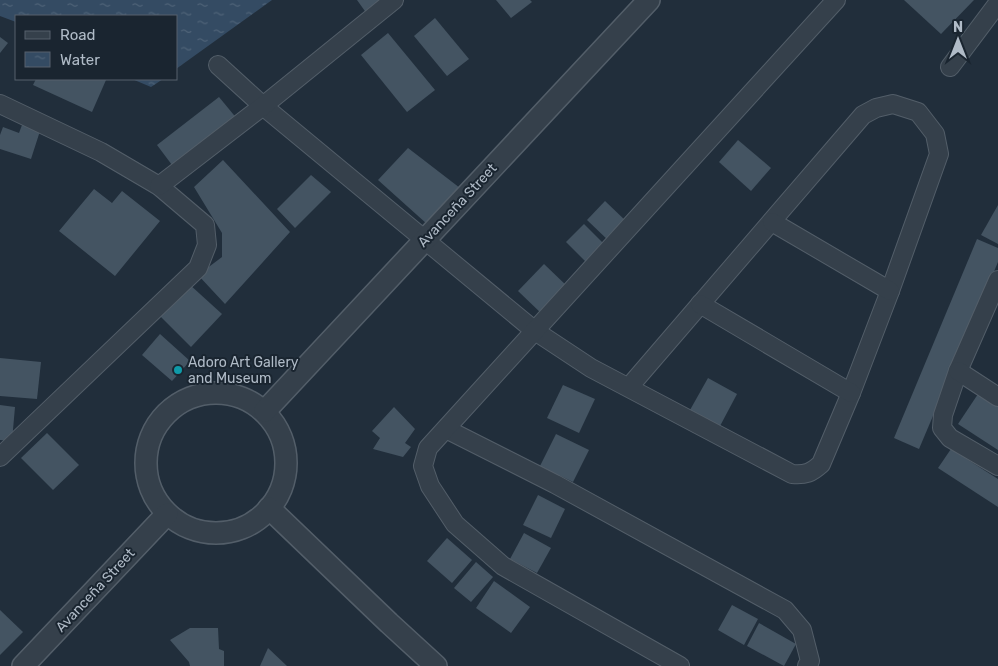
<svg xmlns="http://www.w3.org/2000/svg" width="998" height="666" font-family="Rubik,sans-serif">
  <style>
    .water { fill: url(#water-ripples) }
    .building { fill: #445462 }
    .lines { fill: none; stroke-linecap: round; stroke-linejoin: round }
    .minor-casing { stroke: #535e69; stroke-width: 20 }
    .tertiary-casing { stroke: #535e69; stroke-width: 24 }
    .minor { stroke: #35404b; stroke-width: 18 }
    .tertiary { stroke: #35404b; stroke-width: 21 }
    .culture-dot { fill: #0f9aa8; stroke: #1a2530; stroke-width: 2 }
    .labels { text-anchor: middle; stroke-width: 4; stroke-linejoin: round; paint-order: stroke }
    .street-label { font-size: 14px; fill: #b0bbc7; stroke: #1a2530 }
    .poi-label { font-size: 14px; fill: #b0bbc7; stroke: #1a2530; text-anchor: start }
  </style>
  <defs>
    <pattern id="water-ripples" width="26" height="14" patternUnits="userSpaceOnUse" patternTransform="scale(1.25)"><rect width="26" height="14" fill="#344b63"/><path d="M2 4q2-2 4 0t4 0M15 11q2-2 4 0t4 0" fill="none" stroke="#4f6378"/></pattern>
  </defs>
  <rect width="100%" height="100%" fill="#212e3b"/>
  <g class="water">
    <polygon points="0,0 272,0 176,69 176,16 16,16 16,22 0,16"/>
    <polygon points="132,79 163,79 151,87"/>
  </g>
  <g class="building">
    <polygon points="357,0 386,0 367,14"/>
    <polygon points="496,0 530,0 532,2 511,18"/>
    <polygon points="904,0 974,0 941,34"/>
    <polygon points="435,18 469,59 447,76 414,36"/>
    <polygon points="388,33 435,90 407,112 361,55"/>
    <polygon points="0,37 8,43 0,53"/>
    <polygon points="36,79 104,79 106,80 92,112 33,85"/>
    <polygon points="219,97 238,120 175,169 157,145"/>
    <polygon points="22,125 40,131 31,159 0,149 0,135 3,127 19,133"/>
    <polygon points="738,140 771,168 751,191 719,162"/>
    <polygon points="408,148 460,188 427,224 378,180"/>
    <polygon points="223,160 290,232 225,304 198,275 222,257 222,233 194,187"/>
    <polygon points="311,175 331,192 295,228 277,209"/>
    <polygon points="94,189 112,203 122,191 160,221 115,276 59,231"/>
    <polygon points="605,201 628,223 610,242 587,220"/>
    <polygon points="998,205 998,244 981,235"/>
    <polygon points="584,224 606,246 588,264 566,242"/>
    <polygon points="977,239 998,248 998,262 919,449 894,438"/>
    <polygon points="544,264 569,288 543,315 518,291"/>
    <polygon points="189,284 222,314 191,347 158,314"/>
    <polygon points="160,334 190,361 172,381 142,355"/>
    <polygon points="0,358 41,362 37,399 0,396"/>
    <polygon points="708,378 737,394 720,426 690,410"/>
    <polygon points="563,385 595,399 579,433 547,418"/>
    <polygon points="978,394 998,407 998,450 958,424"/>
    <polygon points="0,405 15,407 12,441 0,440"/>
    <polygon points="394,407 415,429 405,443 411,447 403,457 373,449 380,438 372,431"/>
    <polygon points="47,433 79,465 53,490 21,458"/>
    <polygon points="556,434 589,450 573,482 540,466"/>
    <polygon points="951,449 998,479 998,507 938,468"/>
    <polygon points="538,495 565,509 551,538 523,525"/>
    <polygon points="524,533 551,548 537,573 510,559"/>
    <polygon points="447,538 472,560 452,583 427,561"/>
    <polygon points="476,562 493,577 471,602 454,588"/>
    <polygon points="494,581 530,607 511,633 476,608"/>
    <polygon points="732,605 758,619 744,645 718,630"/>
    <polygon points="0,610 23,632 0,655"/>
    <polygon points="759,623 796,644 784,666 747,646"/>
    <polygon points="190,628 218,628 219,649 224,651 224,666 190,666 189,662 170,640"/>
    <polygon points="268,648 287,666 260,666"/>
  </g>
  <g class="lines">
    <defs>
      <g id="minor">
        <path d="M218,65L263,106L535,331L591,368L792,474C806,475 811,473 821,464L851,393L890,291L939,154L935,134L918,112L893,104L876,108L863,115L629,387"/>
        <polyline points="950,67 998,3"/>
        <polyline points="0,104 101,152 159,186 205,225 207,245 198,268 0,457"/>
        <polyline points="159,186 263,106 394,0"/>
        <polyline points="772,222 890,291"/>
        <polyline points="998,280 958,371 943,415 942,428 950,438 998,466"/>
        <polyline points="700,304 851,393"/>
        <polyline points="958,371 998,397"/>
        <polyline points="446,429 555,484 785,610 802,630 810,661 807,666"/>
        <polyline points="680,666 503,566 455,524 430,486 423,466 428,448 836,0"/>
      </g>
      <g id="tertiary">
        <circle cx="216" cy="463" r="70"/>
        <polyline points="265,411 649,0"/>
        <polyline points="269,508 389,623 436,666"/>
        <polyline points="23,666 167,514"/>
      </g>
    </defs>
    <use href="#minor" class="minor-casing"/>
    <use href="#tertiary" class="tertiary-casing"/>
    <use href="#minor" class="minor"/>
    <use href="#tertiary" class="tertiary"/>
  </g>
  <circle class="culture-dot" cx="178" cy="370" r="5"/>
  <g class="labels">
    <g class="street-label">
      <text transform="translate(457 205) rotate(-47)" y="5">Avanceña Street</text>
      <text transform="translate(95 590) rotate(-47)" y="5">Avanceña Street</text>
    </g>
    <g class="poi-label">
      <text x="188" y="367">Adoro Art Gallery<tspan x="188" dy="16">and Museum</tspan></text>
    </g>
  </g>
  <rect x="15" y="15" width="162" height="65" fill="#1a2530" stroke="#56616c"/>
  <rect x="25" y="31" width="25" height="8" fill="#35404b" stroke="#56616c"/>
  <text x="60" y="40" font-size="15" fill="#b0bbc7">Road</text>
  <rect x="25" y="52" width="25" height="15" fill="url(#water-ripples)" stroke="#56616c"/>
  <text x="60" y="65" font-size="15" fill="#b0bbc7">Water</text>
  <g transform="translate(958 40)" stroke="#1a2530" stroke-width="4" paint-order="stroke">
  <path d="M0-4L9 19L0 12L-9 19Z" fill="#b0bbc7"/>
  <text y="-8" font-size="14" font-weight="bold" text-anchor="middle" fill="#b0bbc7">N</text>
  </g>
</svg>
